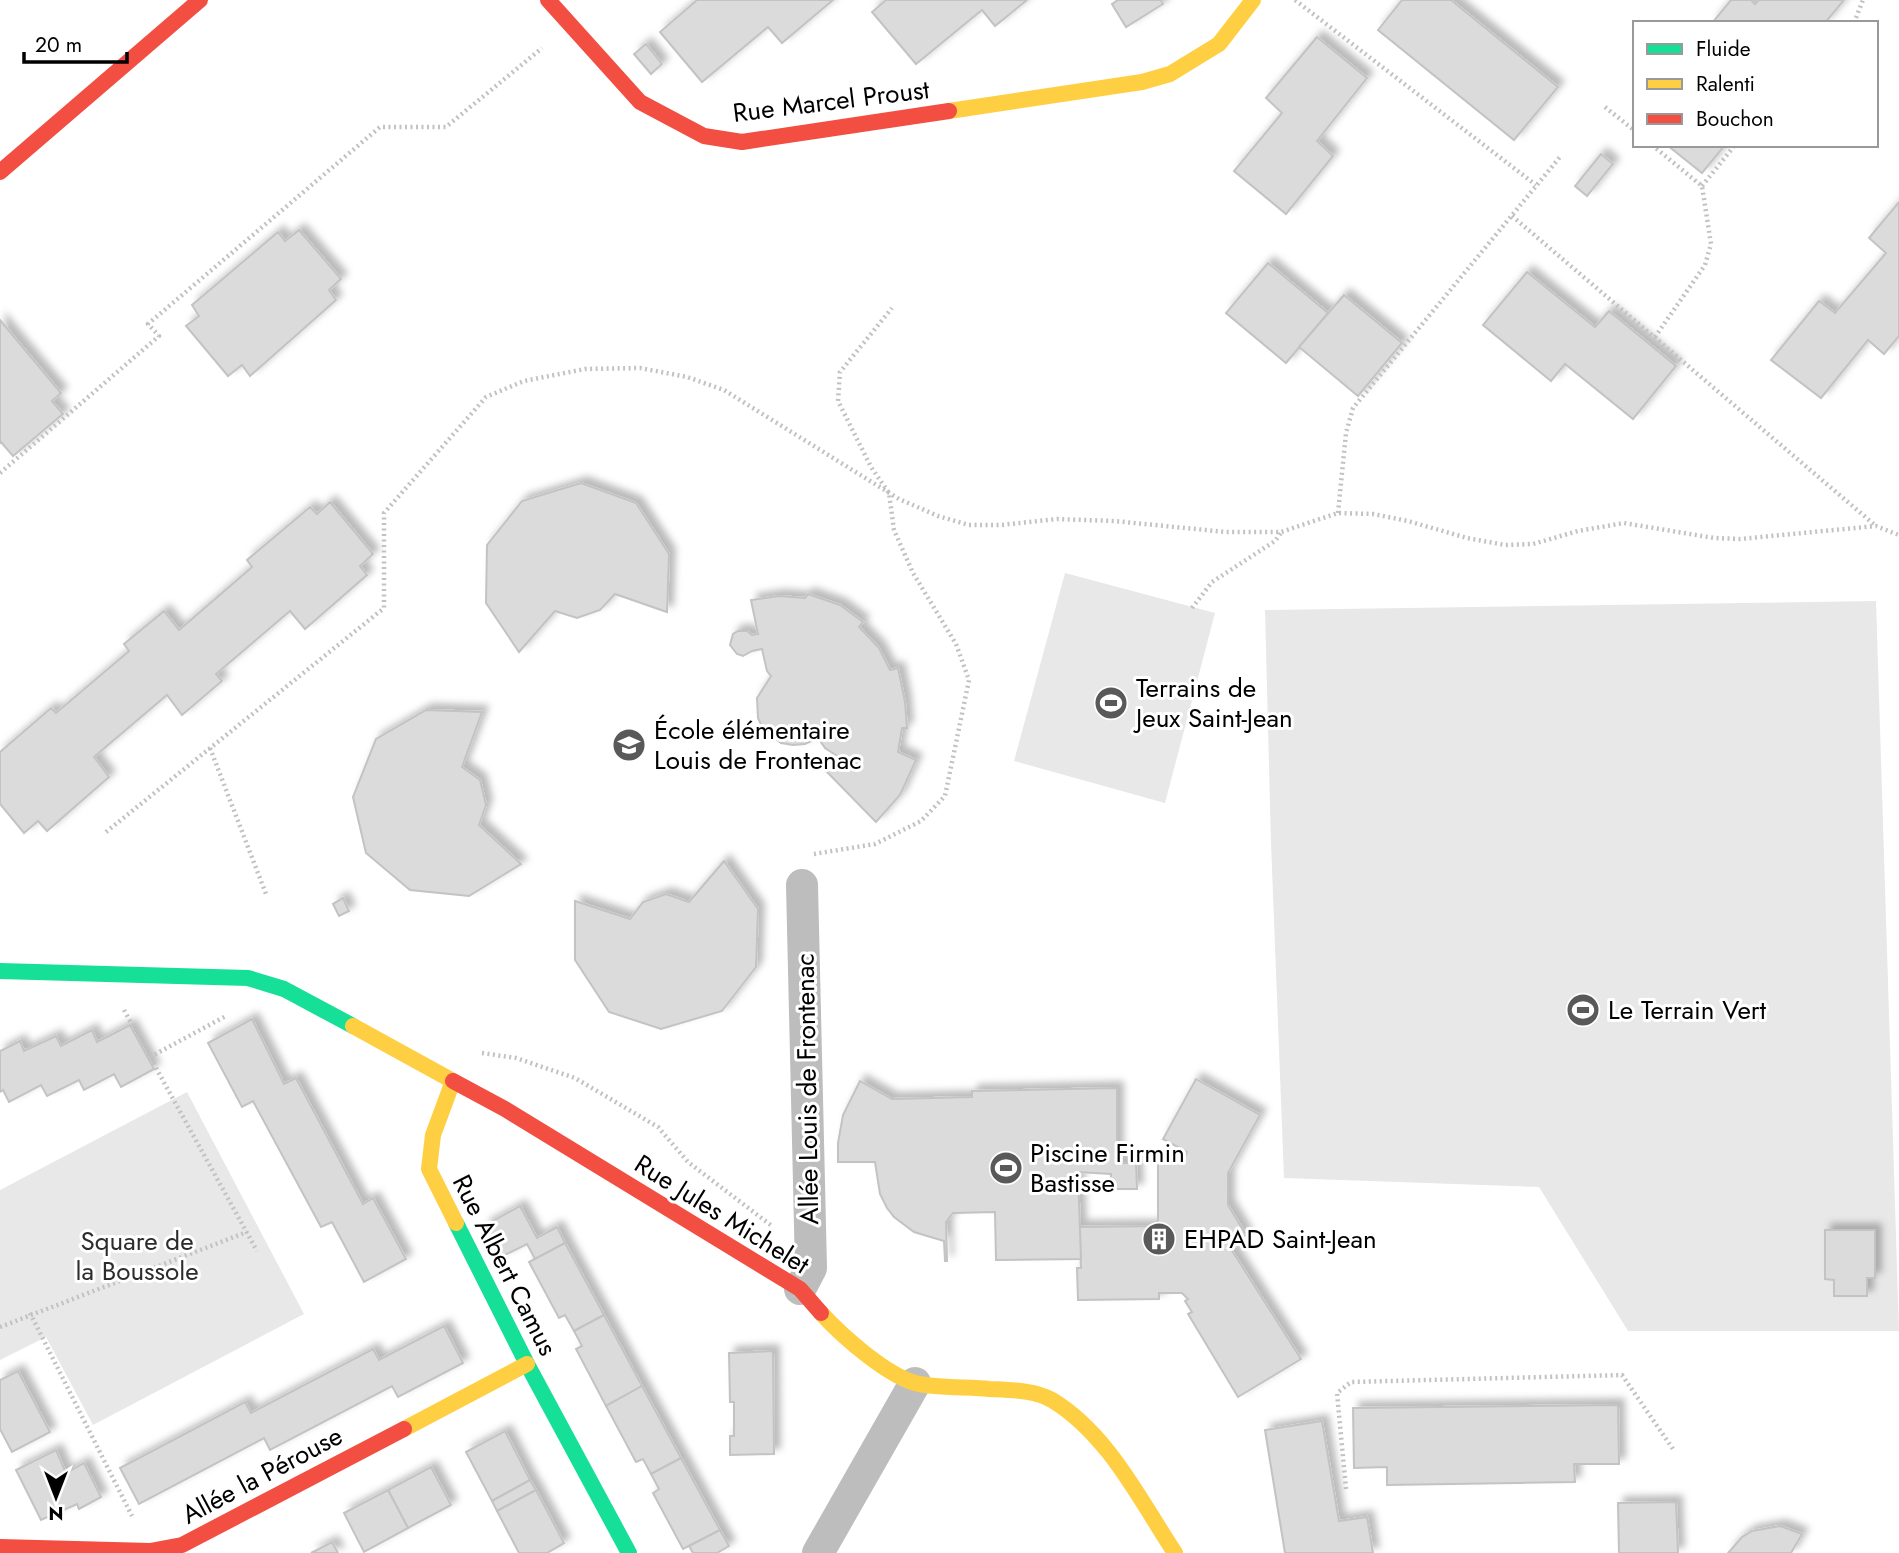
<svg xmlns="http://www.w3.org/2000/svg" width="1899" height="1553" font-family="Jost,sans-serif">
  <style>
    .green { fill: #e8e8e8 }
    .building { fill: #dbdbdb; stroke: #c3c3c3; stroke-width: 2; filter: url(#shadow) }
    .lines { fill: none; stroke-linecap: round; stroke-linejoin: round }
    .path { stroke: #c2c2c2; stroke-width: 4.5; stroke-dasharray: 2 3.5; stroke-linecap: butt }
    .street { stroke: #bdbdbd; stroke-width: 32 }
    .fast { stroke: #16e098; stroke-width: 16 }
    .slow { stroke: #ffcf43; stroke-width: 16 }
    .jam { stroke: #f24e42; stroke-width: 16 }
    .labels { text-anchor: middle; stroke-width: 6; stroke-linejoin: round; paint-order: stroke }
    .street-label { font-size: 26px; fill: #000; stroke: #fff }
    .poi-label { font-size: 26px; fill: #000; stroke: #fff; text-anchor: start }
    .park-label { font-size: 26px; fill: #2c2c2c; stroke: #fff }
  </style>
  <defs>
    <filter id="shadow"><feDropShadow dx="6" dy="-6" stdDeviation="3.5" flood-color="#0004"/></filter>
  </defs>
  <rect width="100%" height="100%" fill="#fff"/>
  <g class="green">
    <polygon points="1065,573 1215,613 1165,803 1014,761"/>
    <polygon points="1876,601 1899,1331 1628,1331 1539,1187 1284,1178 1271,843 1265,610"/>
    <polygon points="187,1092 304,1314 93,1425 46,1337 0,1360 0,1190"/>
  </g>
  <g class="building">
    <polygon points="697,0 833,0 782,43 768,27 702,82 660,32"/>
    <polygon points="886,0 1027,0 995,26 982,10 916,64 872,12"/>
    <polygon points="1118,0 1161,0 1163,4 1126,27 1112,4"/>
    <polygon points="1402,0 1451,0 1558,87 1514,140 1378,30"/>
    <polygon points="1731,0 1751,0 1755,4 1759,0 1844,0 1825,23 1712,23"/>
    <polygon points="1317,37 1367,78 1317,141 1333,156 1286,214 1234,171 1282,113 1266,98"/>
    <polygon points="646,44 662,64 651,74 634,54"/>
    <polygon points="1667,145 1725,145 1702,173"/>
    <polygon points="1601,154 1613,164 1587,196 1575,186"/>
    <polygon points="1899,202 1899,336 1884,354 1868,340 1821,398 1771,360 1819,301 1835,313 1886,253 1869,238"/>
    <polygon points="299,230 341,279 329,290 336,300 250,376 242,365 228,376 186,326 199,316 192,305 278,232 285,241"/>
    <polygon points="1268,263 1328,313 1286,363 1226,313"/>
    <polygon points="1527,272 1595,327 1609,311 1676,366 1633,419 1565,364 1551,381 1483,325"/>
    <polygon points="1344,295 1402,343 1358,396 1299,347"/>
    <polygon points="0,320 61,393 52,401 63,414 13,456 1,442 0,443"/>
    <polygon points="581,483 636,503 669,554 667,612 615,594 600,610 577,618 555,611 519,652 486,603 487,545 522,501"/>
    <polygon points="330,502 373,554 360,566 367,575 305,629 290,611 216,674 222,681 182,715 167,695 94,757 109,777 47,831 38,821 24,833 0,804 0,752 51,708 56,713 129,651 124,644 164,611 179,630 252,567 247,560 310,507 317,514"/>
    <polygon points="808,594 840,605 863,622 859,627 879,648 890,670 898,668 905,702 907,728 902,728 898,752 916,760 900,795 876,822 827,772 840,758 825,748 818,738 805,744 793,745 781,743 763,729 758,718 757,698 771,676 767,671 762,649 752,651 743,656 737,654 730,645 733,634 738,631 747,631 752,635 758,634 751,600 779,596 805,598"/>
    <polygon points="426,710 482,712 462,767 480,780 486,805 479,825 521,864 469,896 410,890 366,853 353,797 376,739"/>
    <polygon points="724,861 758,909 756,967 722,1011 661,1029 609,1012 575,960 575,901 630,919 643,902 666,894 689,902"/>
    <polygon points="343,898 349,911 339,916 333,904"/>
    <polygon points="252,1019 284,1084 296,1078 363,1204 373,1198 406,1259 364,1282 332,1222 321,1227 253,1101 242,1107 208,1043"/>
    <polygon points="130,1025 154,1069 121,1087 114,1074 84,1090 79,1080 47,1096 41,1085 9,1102 3,1090 0,1092 0,1051 20,1041 24,1051 56,1036 61,1046 92,1030 97,1042"/>
    <polygon points="1196,1079 1260,1115 1228,1173 1228,1205 1246,1235 1232,1243 1235,1247 1231,1249 1301,1359 1238,1397 1188,1314 1192,1312 1185,1301 1188,1299 1182,1293 1159,1293 1159,1299 1078,1300 1077,1268 1081,1268 1079,1227 1158,1226 1158,1162 1183,1162 1187,1152 1163,1139"/>
    <polygon points="860,1081 892,1099 972,1097 972,1091 1117,1088 1117,1159 1121,1159 1121,1163 1136,1163 1137,1189 1111,1189 1111,1174 1078,1172 1081,1259 996,1260 995,1212 953,1213 946,1222 947,1261 945,1261 944,1241 914,1232 894,1217 887,1208 880,1194 875,1162 838,1162 838,1143 843,1115"/>
    <polygon points="520,1206 537,1238 557,1227 565,1243 535,1259 527,1244 501,1257 484,1226"/>
    <polygon points="1825,1230 1875,1230 1875,1278 1867,1278 1867,1296 1834,1296 1834,1280 1825,1279"/>
    <polygon points="565,1243 604,1315 574,1331 565,1315 559,1318 529,1262"/>
    <polygon points="604,1315 642,1386 606,1406 576,1349 582,1346 574,1331"/>
    <polygon points="444,1326 463,1363 398,1397 392,1386 270,1450 264,1438 139,1504 120,1468 245,1402 251,1413 373,1349 379,1360"/>
    <polygon points="773,1351 774,1454 730,1455 730,1436 734,1436 734,1402 730,1402 729,1353"/>
    <polygon points="18,1371 50,1432 12,1452 0,1429 0,1380"/>
    <polygon points="642,1386 681,1458 651,1474 643,1459 636,1462 606,1406"/>
    <polygon points="1618,1405 1619,1464 1574,1464 1575,1482 1387,1485 1387,1467 1354,1468 1353,1408"/>
    <polygon points="1322,1421 1339,1521 1367,1517 1373,1553 1285,1553 1265,1430"/>
    <polygon points="505,1431 530,1480 492,1501 466,1452"/>
    <polygon points="56,1450 66,1473 84,1463 101,1497 79,1509 77,1504 41,1520 16,1470"/>
    <polygon points="681,1458 720,1530 683,1549 653,1493 659,1489 651,1474"/>
    <polygon points="431,1467 451,1505 408,1528 388,1490"/>
    <polygon points="530,1480 536,1490 497,1511 492,1501"/>
    <polygon points="388,1490 408,1528 364,1552 344,1513"/>
    <polygon points="536,1490 564,1543 547,1553 519,1553 497,1511"/>
    <polygon points="1676,1502 1678,1553 1619,1553 1618,1503"/>
    <polygon points="1780,1526 1802,1534 1791,1553 1728,1553 1742,1537 1752,1531"/>
    <polygon points="720,1530 729,1546 717,1553 693,1553 689,1546"/>
    <polygon points="332,1542 338,1553 311,1553"/>
  </g>
  <g class="lines">
    <g class="path">
      <polyline points="1295,0 1536,185"/>
      <polyline points="1854,23 1863,0"/>
      <polyline points="1605,107 1635,131"/>
      <polyline points="1652,145 1702,186 1711,244 1705,265 1655,337"/>
      <polyline points="1702,186 1735,145"/>
      <polyline points="1512,216 1876,526"/>
      <polyline points="0,473 159,336 148,324 380,127 446,127 542,48"/>
      <polyline points="1338,513 1346,433 1353,408 1560,157"/>
      <polyline points="1192,608 1212,582 1275,541 1281,533"/>
      <polyline points="210,748 266,894"/>
      <polyline points="106,832 384,608 384,513 486,397 524,381 585,369 640,368 687,377 724,390 899,499 938,516 969,525 1001,525 1057,519 1114,521 1226,532 1281,532 1338,513 1373,514 1408,521 1467,538 1505,545 1533,544 1578,531 1624,523 1714,538 1740,539 1876,526 1899,535"/>
      <polyline points="814,854 875,844 921,821 945,796 969,680 956,644 913,573 894,530 889,493 871,467 838,401 840,372 892,308"/>
      <polyline points="124,1010 257,1251"/>
      <polyline points="482,1053 516,1058 575,1078 658,1127 688,1162 772,1226"/>
      <polyline points="150,1057 226,1016"/>
      <polyline points="30,1313 132,1516"/>
      <polyline points="0,1327 247,1232"/>
      <polyline points="1346,1489 1337,1393 1351,1382 1622,1375 1673,1449"/>
    </g>
    <g class="street">
      <polyline points="800,1289 811,1268 802,885"/>
      <polyline points="818,1553 915,1383"/>
    </g>
    <g class="fast">
      <polyline points="0,971 248,978 284,989 353,1026"/>
      <polyline points="456,1223 527,1364 629,1553"/>
    </g>
    <g class="slow">
      <polyline points="949,111 1142,82 1170,74 1219,44 1253,0"/>
      <polyline points="353,1026 453,1081 433,1135 429,1169 456,1223"/>
      <path d="M821,1313C842,1336 885,1374 915,1383C931,1388 970,1387 989,1389C1009,1390 1035,1390 1052,1400C1108,1434 1140,1500 1175,1553"/>
      <polyline points="404,1429 527,1364"/>
    </g>
    <g class="jam">
      <polyline points="548,0 640,102 704,136 742,142 949,111"/>
      <polyline points="0,172 200,0"/>
      <polyline points="453,1081 505,1109 800,1289 821,1313"/>
      <polyline points="0,1547 150,1551 182,1545 404,1429"/>
    </g>
  </g>
  <defs>
    <symbol id="stadium-disc" viewBox="-11 -11 22 22"><circle r="9.5" fill="#595959" stroke="#fff"/><path d="M0-5a6.5 5 0 1 0 0 10a6.5 5 0 1 0 0-10ZM-3.5-1.8h7v3.6h-7Z" fill="#fff"/></symbol>
    <symbol id="school-disc" viewBox="-11 -11 22 22"><circle r="9.5" fill="#595959" stroke="#fff"/><path d="M0-5L7-2L0 1L-7-2ZM-4 1L0 2.5L4 1V4Q0 6-4 4Z" fill="#fff"/></symbol>
    <symbol id="building-disc" viewBox="-11 -11 22 22"><circle r="9.5" fill="#595959" stroke="#fff"/><path d="M-4-6H4V6H1V3H-1V6H-4ZM-2.5-4.3h1.7v1.8h-1.7ZM.8-4.3h1.7v1.8H.8ZM-2.5-1h1.7V.8h-1.7ZM.8-1h1.7V.8H.8Z" fill="#fff"/></symbol>
  </defs>
  <g fill-rule="evenodd">
    <use href="#stadium-disc" x="1092" y="684" width="38" height="38"/>
    <use href="#school-disc" x="610" y="726" width="38" height="38"/>
    <use href="#stadium-disc" x="1564" y="991" width="38" height="38"/>
    <use href="#stadium-disc" x="987" y="1149" width="38" height="38"/>
    <use href="#building-disc" x="1140" y="1220" width="38" height="38"/>
  </g>
  <g class="labels">
    <g class="street-label">
      <text transform="translate(831 101) rotate(-7)" y="9">Rue Marcel Proust</text>
      <text transform="translate(807 1089) rotate(-91)" y="9">Allée Louis de Frontenac</text>
      <text transform="translate(722 1214) rotate(32)" y="9">Rue Jules Michelet</text>
      <text transform="translate(505 1265) rotate(63)" y="9">Rue Albert Camus</text>
      <text transform="translate(262 1475) rotate(-28)" y="9">Allée la Pérouse</text>
    </g>
    <g class="poi-label">
      <text x="1136" y="697">Terrains de<tspan x="1136" dy="30">Jeux Saint-Jean</tspan></text>
      <text x="654" y="739">École élémentaire<tspan x="654" dy="30">Louis de Frontenac</tspan></text>
      <text x="1608" y="1019">Le Terrain Vert</text>
      <text x="1030" y="1162">Piscine Firmin<tspan x="1030" dy="30">Bastisse</tspan></text>
      <text x="1184" y="1248">EHPAD Saint-Jean</text>
    </g>
    <g class="park-label">
      <text x="137" y="1250">Square de<tspan x="137" dy="30">la Boussole</tspan></text>
    </g>
  </g>
  <rect x="1633" y="21" width="245" height="126" fill="#ffffff" stroke="#999999" stroke-width="2"/>
  <rect x="1647" y="44" width="35" height="10" fill="#16e098" stroke="#999999" stroke-width="2"/>
  <text x="1696" y="56" font-size="21" fill="#000000">Fluide</text>
  <rect x="1647" y="79" width="35" height="10" fill="#ffcf43" stroke="#999999" stroke-width="2"/>
  <text x="1696" y="91" font-size="21" fill="#000000">Ralenti</text>
  <rect x="1647" y="114" width="35" height="10" fill="#f24e42" stroke="#999999" stroke-width="2"/>
  <text x="1696" y="126" font-size="21" fill="#000000">Bouchon</text>
  <g transform="translate(56 1497) rotate(180)" stroke="#ffffff" stroke-width="5" paint-order="stroke">
  <path d="M0-5L12 26L0 18L-12 26Z" fill="#000000"/>
  <text y="-10" font-size="19" font-weight="bold" text-anchor="middle" fill="#000000">N</text>
  </g>
  <path d="M24 52v10h103v-10" fill="none" stroke="#000000" stroke-width="3.5"/>
  <text x="35" y="52" font-size="21" fill="#000000" stroke="#ffffff" stroke-width="5" paint-order="stroke">20 m</text>
</svg>
